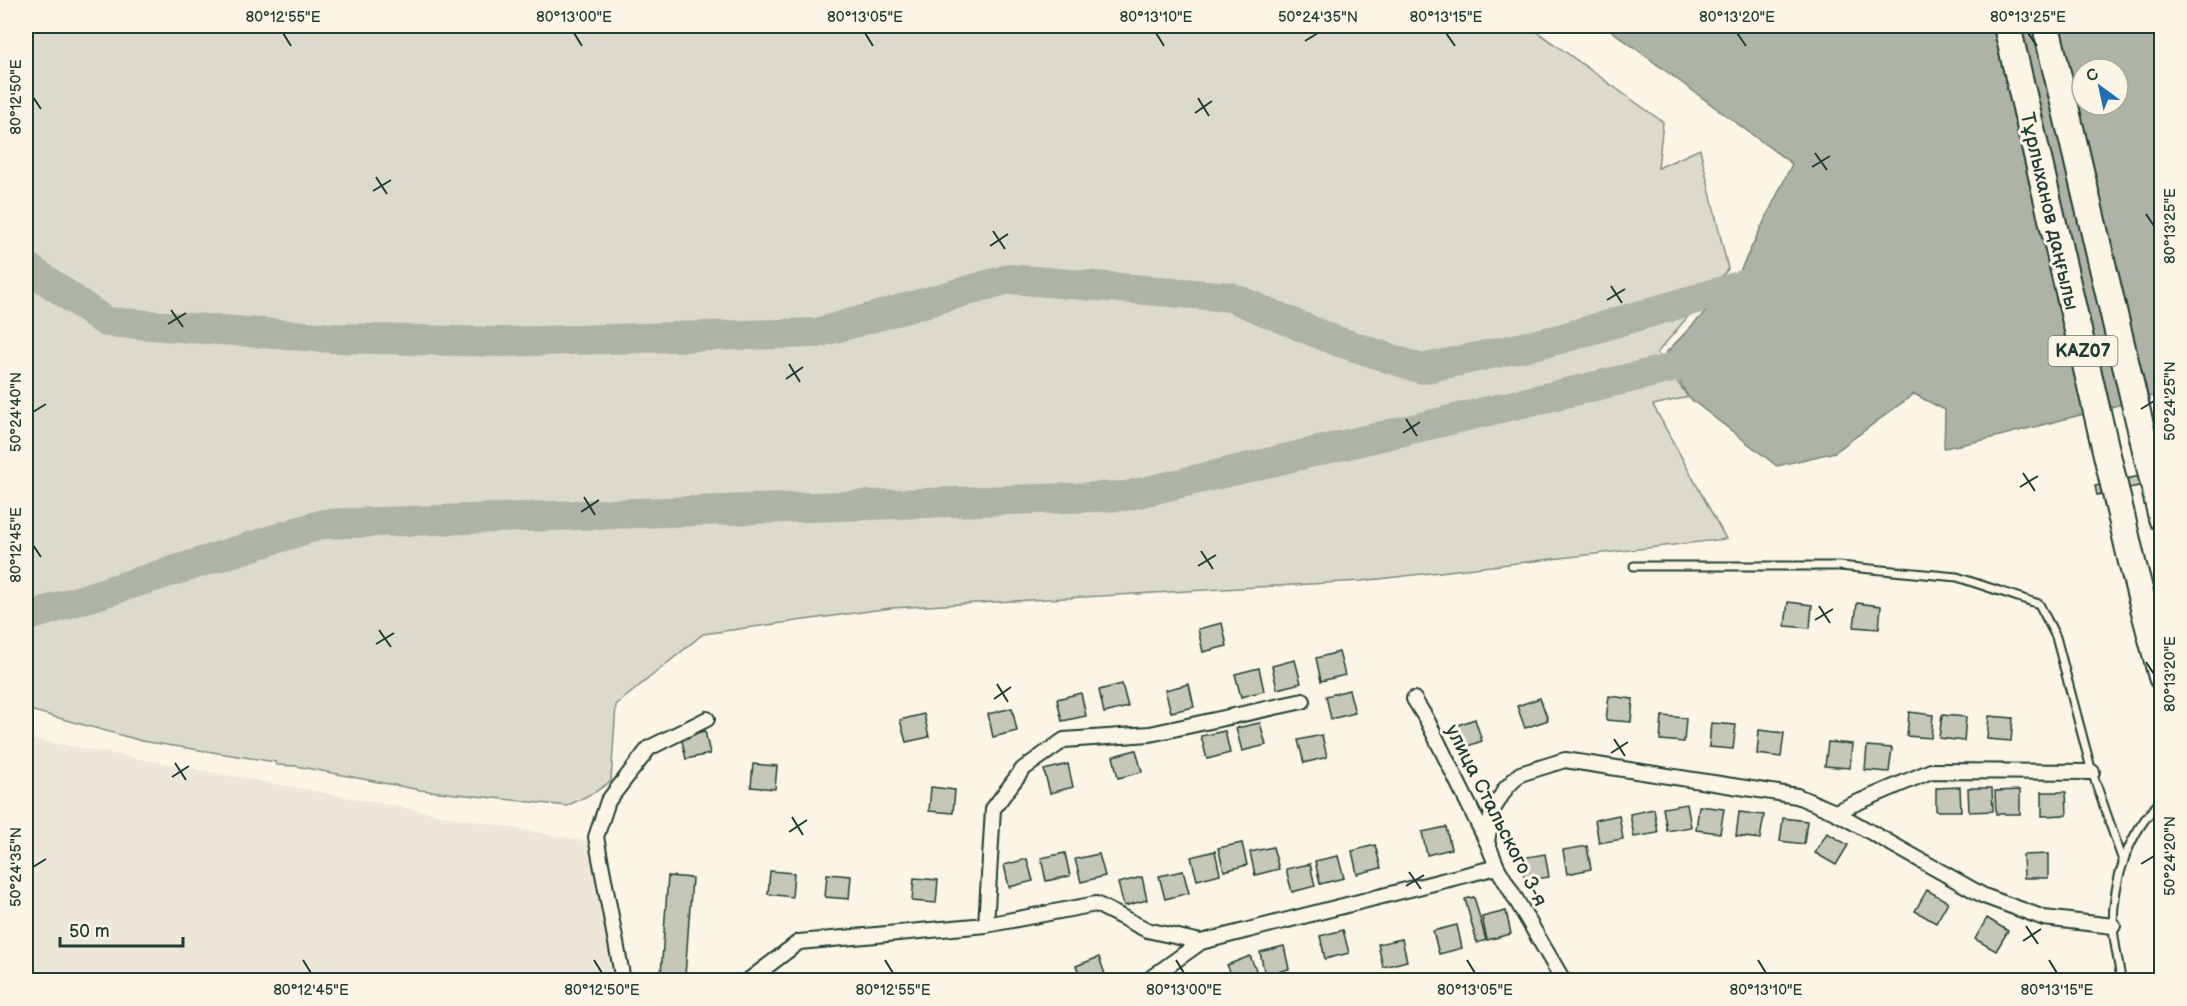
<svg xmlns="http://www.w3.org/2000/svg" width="2187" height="1006" font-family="'Balsamiq Sans',sans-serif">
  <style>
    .built { fill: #ece7d8 }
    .green { fill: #dcdacc; stroke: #7e8c80; stroke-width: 1.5 }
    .water { fill: #aeb3a7; stroke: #758479; stroke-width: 1.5; fill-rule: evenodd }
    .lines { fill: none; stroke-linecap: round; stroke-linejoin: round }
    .river { stroke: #aeb3a7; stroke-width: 30 }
    .building { fill: #c5c7b9; stroke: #1f3d34; stroke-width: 1.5 }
    .lane-casing { stroke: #1f3d34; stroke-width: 11 }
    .street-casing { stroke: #1f3d34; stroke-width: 18 }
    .highway-casing { stroke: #1f3d34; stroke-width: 30 }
    .lane { stroke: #fcf5e5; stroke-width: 7 }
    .street { stroke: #fcf5e5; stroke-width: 14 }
    .highway { stroke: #fcf5e5; stroke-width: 26 }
    .ticks { fill: none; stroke: #1f3d34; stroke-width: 2 }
    .labels { text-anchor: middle; stroke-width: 6; stroke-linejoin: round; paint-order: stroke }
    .shield { fill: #fcf5e5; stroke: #617469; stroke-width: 1.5 }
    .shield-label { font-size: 18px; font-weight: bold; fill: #1f3d34 }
    .street-label { font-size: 20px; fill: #1f3d34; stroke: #fcf5e5 }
    .neatline { fill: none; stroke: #1f3d34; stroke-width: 2 }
    .ticks-label { font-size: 15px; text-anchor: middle; fill: #1f3d34 }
  </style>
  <rect width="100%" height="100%" fill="#fcf5e5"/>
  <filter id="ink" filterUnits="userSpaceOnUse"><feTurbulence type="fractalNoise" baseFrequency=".0167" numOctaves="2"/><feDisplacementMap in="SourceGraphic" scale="12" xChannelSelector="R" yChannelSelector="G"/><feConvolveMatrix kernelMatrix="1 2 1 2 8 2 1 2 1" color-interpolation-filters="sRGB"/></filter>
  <g filter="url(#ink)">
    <polygon class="built" points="26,738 600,844 614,980 26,980"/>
    <polygon class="green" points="26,26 1529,26 1663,122 1658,168 1700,149 1728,269 1657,353 1688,397 1653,405 1726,539 1361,581 891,608 703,634 616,705 611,781 595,792 567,806 420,790 296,766 277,765 276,762 142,741 26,709"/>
    <path class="water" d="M1605,26H2161V394L1988,439L1944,448L1945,410L1914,394L1835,452L1777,466L1688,397L1665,354L1735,281L1792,164ZM2082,69H2118V105H2082Z"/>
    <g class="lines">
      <g class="river">
        <polyline points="26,266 106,322 334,338 502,342 817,333 1009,279 1231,297 1331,339 1422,369 1560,339 1767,278"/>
        <polyline points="26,617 323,524 1126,496 1711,359"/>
      </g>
    </g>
    <g class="building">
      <polygon points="2162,471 2162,481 2097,495 2095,486"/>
      <polygon points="1788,602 1812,605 1810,628 1785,626"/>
      <polygon points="1857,603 1881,606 1879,629 1854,627"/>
      <polygon points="1222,623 1227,646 1203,652 1198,629"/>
      <polygon points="1339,652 1345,675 1321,681 1316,658"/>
      <polygon points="1295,660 1301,683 1277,689 1272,666"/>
      <polygon points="1259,668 1264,691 1241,697 1235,674"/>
      <polygon points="1122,684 1128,707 1104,713 1099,690"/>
      <polygon points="1189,684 1194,707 1171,712 1165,690"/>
      <polygon points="1349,690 1355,713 1331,719 1326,696"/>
      <polygon points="1081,693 1086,716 1062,721 1057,699"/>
      <polygon points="1609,696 1633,699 1631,722 1606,720"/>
      <polygon points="1540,698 1548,720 1525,728 1517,706"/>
      <polygon points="1012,708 1017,731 993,737 988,714"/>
      <polygon points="1909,712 1933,715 1931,738 1907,736"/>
      <polygon points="924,714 929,737 906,742 900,720"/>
      <polygon points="1942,715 1966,717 1964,741 1939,738"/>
      <polygon points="1662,716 1686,718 1684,742 1660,740"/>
      <polygon points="1989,716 2013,718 2011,741 1987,739"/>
      <polygon points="1475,719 1482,741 1459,749 1452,727"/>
      <polygon points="1260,723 1266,745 1242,751 1236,728"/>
      <polygon points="1711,723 1736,725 1733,749 1709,747"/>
      <polygon points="1759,730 1784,733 1781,757 1757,754"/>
      <polygon points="705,731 710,754 686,759 681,736"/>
      <polygon points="1225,731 1230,753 1207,759 1201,736"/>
      <polygon points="1322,735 1327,757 1304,763 1298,740"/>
      <polygon points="1828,742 1852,744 1850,768 1825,766"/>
      <polygon points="1867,746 1892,748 1889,772 1865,770"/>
      <polygon points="1136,750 1142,772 1118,778 1113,756"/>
      <polygon points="753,764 777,766 775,789 751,787"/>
      <polygon points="1068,764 1073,787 1050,793 1044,770"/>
      <polygon points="931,787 955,790 953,813 929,811"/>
      <polygon points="1960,787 1961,811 1936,811 1936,788"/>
      <polygon points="1968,788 1992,788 1993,811 1969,812"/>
      <polygon points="2020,790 2020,814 1996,814 1995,791"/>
      <polygon points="2042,792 2066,792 2067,815 2042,816"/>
      <polygon points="1687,804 1691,827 1667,831 1663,808"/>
      <polygon points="1699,806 1724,809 1720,833 1696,830"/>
      <polygon points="1654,809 1658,833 1634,837 1630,814"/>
      <polygon points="1739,812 1764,815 1760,839 1736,836"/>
      <polygon points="1619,815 1623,839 1599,843 1595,820"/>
      <polygon points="1783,818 1807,821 1804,844 1780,841"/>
      <polygon points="1446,827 1451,849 1427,855 1422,832"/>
      <polygon points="1827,833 1848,845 1836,865 1815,853"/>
      <polygon points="1242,843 1247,865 1224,871 1218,848"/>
      <polygon points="1375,845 1381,868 1357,874 1352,851"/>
      <polygon points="1587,846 1591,869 1567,874 1563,850"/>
      <polygon points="1273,847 1279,869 1255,875 1250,852"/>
      <polygon points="1215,851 1220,874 1197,880 1191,857"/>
      <polygon points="1065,853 1070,876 1046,881 1041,858"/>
      <polygon points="1099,854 1105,876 1081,882 1075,859"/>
      <polygon points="1545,854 1549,877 1525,881 1521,858"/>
      <polygon points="2048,854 2048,878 2024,878 2023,855"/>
      <polygon points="1338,856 1344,878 1320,884 1315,861"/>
      <polygon points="1027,859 1033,881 1009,887 1004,865"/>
      <polygon points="1310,864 1315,886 1292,892 1286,869"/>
      <polygon points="770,871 794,873 792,897 768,894"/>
      <polygon points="1183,871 1189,893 1165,899 1159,876"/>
      <polygon points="827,874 851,876 849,899 825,897"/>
      <polygon points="668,876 692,878 685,976 661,974"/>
      <polygon points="1142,877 1147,900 1124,906 1118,883"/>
      <polygon points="914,878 938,880 936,903 912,901"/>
      <polygon points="1927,890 1948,902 1936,923 1915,911"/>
      <polygon points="1474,897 1486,940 1477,943 1465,899"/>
      <polygon points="1506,911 1511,934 1487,940 1482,917"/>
      <polygon points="1987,918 2008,931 1996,951 1975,939"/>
      <polygon points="1457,925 1462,948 1439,954 1433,931"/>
      <polygon points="1343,930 1349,953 1325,959 1320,936"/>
      <polygon points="1402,939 1407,961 1383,967 1378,944"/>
      <polygon points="1284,946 1289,969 1265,975 1260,952"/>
      <polygon points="1250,956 1259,977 1252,980 1234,980 1227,965"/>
      <polygon points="1099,957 1107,980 1082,980 1076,966"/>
    </g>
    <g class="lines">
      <defs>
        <g id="lane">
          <polyline points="1634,566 1839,566 1957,577 2039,604 2056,637 2092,772 2123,861"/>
          <path d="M2121,980C2119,963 2114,944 2113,926C2113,880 2128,832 2162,800"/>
        </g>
        <g id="street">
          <polyline points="1414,699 1427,720 1487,842 1497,867 1563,980"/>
          <polyline points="1835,812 1931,771 2092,772"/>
          <polyline points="1487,842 1492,811 1506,788 1520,774 1565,760 1797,796 1835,812 1984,896 2044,918 2113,926"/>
          <polyline points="986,925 993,809 1023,769 1064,740 1150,734 1303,701"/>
          <polyline points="623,980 596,837 608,801 649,748 707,719"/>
          <polyline points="749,980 799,942 986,925 1096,904 1147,930 1201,942"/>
          <polyline points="1148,980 1201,942 1497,867"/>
        </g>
        <g id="highway">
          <polyline points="2007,26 2132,562 2162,677"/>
          <polyline points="2046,26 2162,518"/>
        </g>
      </defs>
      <use href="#lane" class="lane-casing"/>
      <use href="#street" class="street-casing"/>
      <use href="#highway" class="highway-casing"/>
      <use href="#lane" class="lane"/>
      <use href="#street" class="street"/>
      <use href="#highway" class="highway"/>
    </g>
  </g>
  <path class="ticks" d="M283,33L291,46M574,33L582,46M865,33L873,46M1156,33L1164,46M1446,33L1455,46M1737,33L1746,46M2028,33L2037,46M1305,41L1318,33M33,97L41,109M1198,98L1209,116M1195,113L1212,101M1815,153L1827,170M1812,167L1830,156M376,177L387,194M373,191L391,180M2146,214L2154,226M993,231L1005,249M990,246L1008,234M1611,286L1622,303M1607,300L1625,289M171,310L183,327M168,324L186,313M789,364L800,382M786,379L803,367M2141,409L2154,401M33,412L46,404M1406,419L1417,436M1403,433L1420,422M2023,473L2035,491M2020,487L2038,476M584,497L595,515M581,512L599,500M33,545L41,557M1201,551L1213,569M1198,566L1216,555M1819,606L1830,623M1815,620L1833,609M379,630L391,647M376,644L394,633M2146,662L2154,674M997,684L1008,702M994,699L1011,687M1614,739L1625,756M1611,753L1628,742M175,763L186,780M172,777L189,766M792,817L803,835M789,832L807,820M2141,864L2154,856M33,867L46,859M1409,872L1421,889M1406,886L1424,875M2026,926L2038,944M2023,941L2041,929M303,960L311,973M594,960L602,973M885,960L893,973M1176,960L1184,973M1467,960L1475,973M1758,960L1766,973M2049,960L2057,973"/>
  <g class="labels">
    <rect class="shield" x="2048.5" y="336" width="69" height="30" rx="4.5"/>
    <g class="shield-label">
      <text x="2083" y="357">KAZ07</text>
    </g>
    <g class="street-label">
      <text transform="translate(2050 211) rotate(77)" y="7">Тұрлыханов даңғылы</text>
      <text transform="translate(1497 815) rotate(63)" y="7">улица Стальского 3-я</text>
    </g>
  </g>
  <rect width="2187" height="1006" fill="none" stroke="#fcf5e5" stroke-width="66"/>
  <g transform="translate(2100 87) rotate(327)"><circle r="28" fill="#fcf5e5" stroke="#a4ab9e" stroke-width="1.5"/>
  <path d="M0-4.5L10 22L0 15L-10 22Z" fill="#1f6fb2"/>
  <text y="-9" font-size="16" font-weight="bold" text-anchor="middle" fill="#1f3d34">С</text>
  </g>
  <path d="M60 937v9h123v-9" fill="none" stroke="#1f3d34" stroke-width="3"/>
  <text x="69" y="937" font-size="18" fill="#1f3d34" stroke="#fcf5e5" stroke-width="4.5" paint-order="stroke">50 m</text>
  <rect x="33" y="33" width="2121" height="940" class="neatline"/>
  <g class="ticks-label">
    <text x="283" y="22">80°12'55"E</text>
    <text x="574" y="22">80°13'00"E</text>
    <text x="865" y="22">80°13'05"E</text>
    <text x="1156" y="22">80°13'10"E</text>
    <text x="1318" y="22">50°24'35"N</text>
    <text x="1446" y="22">80°13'15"E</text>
    <text x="1737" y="22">80°13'20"E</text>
    <text x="2028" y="22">80°13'25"E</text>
    <text transform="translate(16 97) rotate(-90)" y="5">80°12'50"E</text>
    <text transform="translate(2170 226) rotate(-90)" y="5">80°13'25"E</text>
    <text transform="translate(2170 401) rotate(-90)" y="5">50°24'25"N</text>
    <text transform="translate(16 412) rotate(-90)" y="5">50°24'40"N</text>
    <text transform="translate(16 545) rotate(-90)" y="5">80°12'45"E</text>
    <text transform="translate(2170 674) rotate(-90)" y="5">80°13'20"E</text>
    <text transform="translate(2170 856) rotate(-90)" y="5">50°24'20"N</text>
    <text transform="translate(16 867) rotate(-90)" y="5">50°24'35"N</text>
    <text x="311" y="995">80°12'45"E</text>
    <text x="602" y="995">80°12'50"E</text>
    <text x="893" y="995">80°12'55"E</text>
    <text x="1184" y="995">80°13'00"E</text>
    <text x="1475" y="995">80°13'05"E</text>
    <text x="1766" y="995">80°13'10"E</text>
    <text x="2057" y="995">80°13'15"E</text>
  </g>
</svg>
